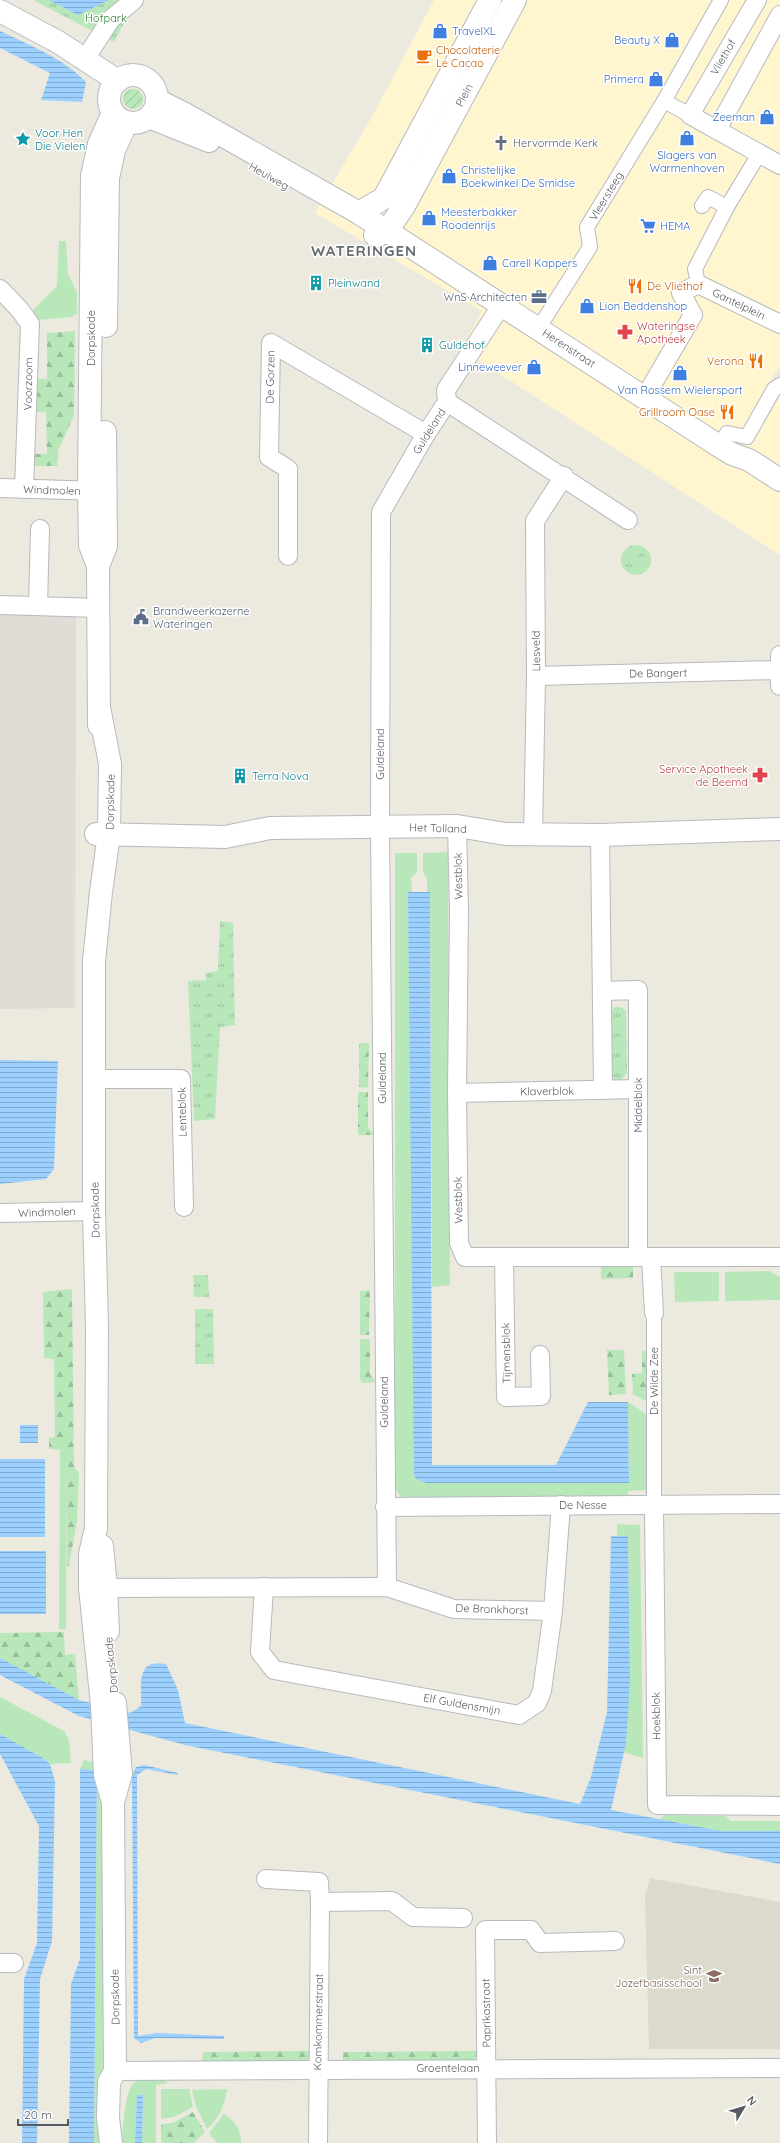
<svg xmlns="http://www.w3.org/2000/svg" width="780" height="2143" font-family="Quicksand,sans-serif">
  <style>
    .commercial { fill: #fff6d0 }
    .industrial { fill: #dfddd6 }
    .education { fill: #dcd9cd }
    .grass { fill: #b8e7ba }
    .forest { fill: url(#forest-firs) }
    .park { fill: url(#park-tufts) }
    .garden { fill: url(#garden-furrows) }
    .water { fill: url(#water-rules) }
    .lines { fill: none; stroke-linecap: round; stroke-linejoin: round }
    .pedestrian-casing { stroke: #b7b9bf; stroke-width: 16 }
    .minor-casing { stroke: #b7b9bf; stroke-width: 20 }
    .tertiary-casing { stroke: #b7b9bf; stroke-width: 24 }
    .secondary-casing { stroke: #b7bbc2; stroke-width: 24 }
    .pedestrian { stroke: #fff; stroke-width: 14 }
    .minor { stroke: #fff; stroke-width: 18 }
    .tertiary { stroke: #fff; stroke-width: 22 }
    .secondary { stroke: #fff; stroke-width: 22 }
    .labels { text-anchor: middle; stroke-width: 3; stroke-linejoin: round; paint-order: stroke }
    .park-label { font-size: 11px; fill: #2d8334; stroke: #fff }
    .shop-label { font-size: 11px; fill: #366cbe; stroke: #fff; text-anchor: start }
    .food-label { font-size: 11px; fill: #c56008; stroke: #fff; text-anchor: start }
    .street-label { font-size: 11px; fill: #575b61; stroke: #fff }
    .culture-label { font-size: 11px; fill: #0d838f; stroke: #fff; text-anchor: start }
    .worship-label { font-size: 11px; fill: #5b616d; stroke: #fff; text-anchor: start }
    .service-label { font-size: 11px; fill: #4e5e75; stroke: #fff; text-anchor: end }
    .health-label { font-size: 11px; fill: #be3a42; stroke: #fff; text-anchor: start }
    .education-label { font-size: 11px; fill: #785e54; stroke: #fff; text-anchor: end }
    .district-label { font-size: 15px; font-weight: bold; letter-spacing: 1px; fill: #686d73; stroke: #fff }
  </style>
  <defs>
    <pattern id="forest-firs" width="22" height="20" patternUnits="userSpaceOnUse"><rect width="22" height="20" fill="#b8e7ba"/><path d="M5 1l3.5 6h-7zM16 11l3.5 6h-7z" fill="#98be9b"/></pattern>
    <pattern id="park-tufts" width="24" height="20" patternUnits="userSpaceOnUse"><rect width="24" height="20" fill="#b8e7ba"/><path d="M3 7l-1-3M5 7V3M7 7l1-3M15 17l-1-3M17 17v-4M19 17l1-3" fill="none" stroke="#98be9b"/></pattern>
    <pattern id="garden-furrows" width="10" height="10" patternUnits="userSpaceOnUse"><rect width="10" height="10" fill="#b8e7ba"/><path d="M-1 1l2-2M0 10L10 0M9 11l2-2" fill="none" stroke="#98be9b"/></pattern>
    <pattern id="water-rules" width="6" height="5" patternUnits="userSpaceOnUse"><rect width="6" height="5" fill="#9bd0ff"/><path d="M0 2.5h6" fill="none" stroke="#81acd2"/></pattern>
  </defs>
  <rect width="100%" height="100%" fill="#eceade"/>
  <polygon class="commercial" points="434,0 780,0 780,366 767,386 780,394 780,555 461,349 482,311 315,213 373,115"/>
  <polygon class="industrial" points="0,613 76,614 75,1008 0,1009"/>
  <polygon class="education" points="650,1878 780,1902 780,2049 649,2049 645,1895"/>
  <g class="grass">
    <polygon points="59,241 66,241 68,274 77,293 77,314 71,317 38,320 33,310 57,286"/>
    <polygon points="448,852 450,1285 432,1287 430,892 427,892 427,878 423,872 423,853"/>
    <polygon points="395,853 417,853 417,872 411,878 412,892 408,892 418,1480 426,1483 629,1483 628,1402 648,1415 650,1493 645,1493 645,1490 628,1491 628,1496 402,1499 395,1488"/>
    <polygon points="769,1271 780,1277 780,1300 725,1301 725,1272"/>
    <polygon points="674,1272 719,1272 719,1301 675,1302"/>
    <polygon points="60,1450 67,1450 66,1629 59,1629"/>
    <polygon points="617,1524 640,1525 643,1758 623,1752 630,1679 628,1536 617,1536"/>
    <polygon points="0,1697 64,1731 69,1740 71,1763 50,1764 43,1758 0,1734"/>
    <polygon points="84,1760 99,1764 105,1806 102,2143 94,2143 97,1770 80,1769"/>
    <polygon points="665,1815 726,1816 731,1821 780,1821 780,1831 722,1831 660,1819"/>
    <path d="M161,2079L168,2083L156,2085V2143H142L143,2096L137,2095L135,2143H122C123,2129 124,2088 136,2081C143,2078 154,2080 161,2079Z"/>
    <polygon points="161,2089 189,2089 193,2107 174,2117 161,2119"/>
    <path d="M227,2089C224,2106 220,2117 207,2129L196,2106L192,2090Z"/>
    <path d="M224,2114C235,2121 241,2129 241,2143H217L209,2133Z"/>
  </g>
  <g class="forest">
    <polygon points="75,331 74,415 58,451 57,466 33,466 34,454 47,454 46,412 34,412 34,379 47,379 47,333"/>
    <polygon points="359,1043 369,1043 368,1088 359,1087"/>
    <polygon points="358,1092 368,1092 368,1127 374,1135 358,1135"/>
    <polygon points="633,1266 633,1278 601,1279 601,1267"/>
    <polygon points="72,1289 74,1467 79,1473 77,1520 69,1566 67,1566 67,1450 49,1449 49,1438 55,1437 54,1359 44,1358 43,1292"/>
    <polygon points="370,1290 369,1335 360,1335 360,1291"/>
    <polygon points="360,1339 370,1339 370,1374 376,1382 362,1383 360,1379"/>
    <polygon points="607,1350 624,1350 626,1394 609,1395"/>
    <polygon points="648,1350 649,1403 633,1394 632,1374 642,1373 642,1351"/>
    <polygon points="64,1632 65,1655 75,1654 79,1700 0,1658 0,1633"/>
    <polygon points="312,2051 311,2057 303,2064 202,2064 203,2052"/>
    <polygon points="479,2051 472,2063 343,2064 343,2052"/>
    <polygon points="193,2112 205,2132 194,2143 161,2143 161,2124 173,2123"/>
  </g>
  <g class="park">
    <polygon points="33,0 136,0 114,42"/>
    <circle cx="636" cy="560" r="15"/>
    <polygon points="220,921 233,923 235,1025 220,1027 215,1119 194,1121 188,981 206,980 206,973 218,971"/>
    <polygon points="615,1007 621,1007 626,1011 627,1073 622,1079 615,1080 611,1074 610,1012"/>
    <polygon points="193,1275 208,1275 209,1297 194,1297"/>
    <polygon points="195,1309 213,1309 214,1364 195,1364"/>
  </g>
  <circle class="garden" cx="133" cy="99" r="10"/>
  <g class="water">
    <polygon points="49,0 109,0 78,15"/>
    <path d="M0,31C29,45 63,58 86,82L82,102L41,100L50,73L0,48Z"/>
    <polygon points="408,892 430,892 432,1465 556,1465 588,1402 628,1402 629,1483 426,1483 418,1480 414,1476"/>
    <polygon points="0,1060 58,1061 54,1169 46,1179 0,1184"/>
    <rect x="20" y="1425" width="18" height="18"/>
    <rect x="0" y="1459" width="45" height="78"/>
    <path d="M611,1536H628L630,1679L628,1714L626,1743L611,1810L722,1831H780V1864L185,1745L79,1716L0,1675V1658L79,1700L130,1713L141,1706C142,1685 135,1658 166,1664L178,1690L185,1723L580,1804L591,1777L607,1712Z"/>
    <rect x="0" y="1551" width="46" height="63"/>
    <polygon points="0,1734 43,1758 50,1764 55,1781 52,1941 40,1979 37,2143 22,2143 24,1979 37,1943 39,1826 0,1754"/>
    <polygon points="144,1765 178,1773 178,1775 146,1769 137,1775 138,2036 157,2033 224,2036 224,2039 155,2038 141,2043 134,2038 132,1776 136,1767"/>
    <polygon points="80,1769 97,1770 94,2143 69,2143 71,1984 80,1959"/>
    <polygon points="137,2095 143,2095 142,2143 135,2143"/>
  </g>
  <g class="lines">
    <defs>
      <g id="pedestrian">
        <polyline points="664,101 690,115"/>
        <polyline points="702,206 708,197 727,207 759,154"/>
        <polyline points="698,284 695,269 727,207"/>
        <polyline points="538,329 590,247 587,227 664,101 721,0"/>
        <polyline points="719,446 727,433 747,437 774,389 780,385"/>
        <polyline points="654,1505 654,1313"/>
      </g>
      <g id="minor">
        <polyline points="757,0 690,115 780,165"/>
        <polyline points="85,59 111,19 134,0"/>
        <polyline points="717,130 780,15"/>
        <polyline points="0,289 20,310 30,324 24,489"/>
        <polyline points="645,397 693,315 681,293 698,284 780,324"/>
        <polyline points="447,402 628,520"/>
        <polyline points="0,488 103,491"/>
        <polyline points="288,556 288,469 269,457 271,343 426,434"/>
        <polyline points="0,605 100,608"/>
        <polyline points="38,606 40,529"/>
        <polyline points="780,655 780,686"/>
        <polyline points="536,676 779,670"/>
        <polyline points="457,826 459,910 457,1093 459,1243 465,1257 780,1257"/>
        <polyline points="533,835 536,676 535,521 564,476"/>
        <polyline points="600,835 603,1090"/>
        <polyline points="602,991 638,990 638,1257"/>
        <polyline points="95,1079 181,1079 184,1207"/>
        <polyline points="457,1093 638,1089"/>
        <polyline points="0,1213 94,1211"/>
        <polyline points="504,1257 506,1397 541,1396 540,1355"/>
        <polyline points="651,1257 654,1313"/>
        <polyline points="654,1505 657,1805 780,1806"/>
        <polyline points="385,1507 780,1504"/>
        <polyline points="264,1587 260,1652 274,1670 519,1715 537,1703 542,1691 553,1611 561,1505"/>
        <polyline points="387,1587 380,827 381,512 426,434 447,402 446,390 501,306"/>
        <polyline points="93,1588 387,1587 454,1609 553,1611"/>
        <polyline points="266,1879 319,1882 320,1902 392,1901 413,1917 463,1918"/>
        <polyline points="0,1963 14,1963"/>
        <polyline points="115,2071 780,2068"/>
        <polyline points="318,2143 320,1902"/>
        <polyline points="487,2143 485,1930 531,1930 540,1943 615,1941"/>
      </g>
      <g id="tertiary">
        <polyline points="157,100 185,114 359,213 719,446 732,454 749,460 780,480"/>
        <polyline points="149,117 209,141"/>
        <polyline points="359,213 384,198 490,0"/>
        <polyline points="375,235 377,236 387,231 404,206 515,0"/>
        <polyline points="96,834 225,837 270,828 457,826 506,834 600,835 780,829"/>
      </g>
      <g id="secondary">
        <polyline points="0,11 58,42 118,81"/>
        <circle cx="133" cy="99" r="24"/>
        <polyline points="106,326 108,178 114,150 127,122"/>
        <polyline points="98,566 106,546 105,432"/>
        <polyline points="100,712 110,764 109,834 101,892 94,961 94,1211 97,1327 96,1528 90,1554 90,1588 102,1705 105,1775 113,1802 115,2071 109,2082 108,2118 111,2143"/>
        <polyline points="99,725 98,566 90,545 89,491 92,176 99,144 113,113"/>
        <polyline points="102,1546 106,1587 108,1631"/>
        <polyline points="113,1802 121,1774 115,1703"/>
      </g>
    </defs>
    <use href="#pedestrian" class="pedestrian-casing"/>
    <use href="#minor" class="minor-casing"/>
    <use href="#tertiary" class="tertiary-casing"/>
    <use href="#secondary" class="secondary-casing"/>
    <use href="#pedestrian" class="pedestrian"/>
    <use href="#minor" class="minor"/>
    <use href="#tertiary" class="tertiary"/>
    <use href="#secondary" class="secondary"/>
  </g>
  <defs>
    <symbol id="shop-bare" viewBox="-9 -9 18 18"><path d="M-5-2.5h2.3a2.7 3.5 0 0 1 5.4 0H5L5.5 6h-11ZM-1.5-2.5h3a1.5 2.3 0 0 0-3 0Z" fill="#3f7fe0" stroke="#fff" stroke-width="2.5" paint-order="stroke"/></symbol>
    <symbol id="cafe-bare" viewBox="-9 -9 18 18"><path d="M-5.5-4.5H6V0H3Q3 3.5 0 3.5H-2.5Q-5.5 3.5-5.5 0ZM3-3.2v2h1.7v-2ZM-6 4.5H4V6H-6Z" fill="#e8710a" stroke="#fff" stroke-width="2.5" paint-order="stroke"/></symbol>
    <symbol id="sight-bare" viewBox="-9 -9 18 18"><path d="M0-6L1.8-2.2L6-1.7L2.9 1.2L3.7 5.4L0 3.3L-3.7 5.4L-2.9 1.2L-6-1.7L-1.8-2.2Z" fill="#0f9aa8" stroke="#fff" stroke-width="2.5" paint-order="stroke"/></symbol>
    <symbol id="church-bare" viewBox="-9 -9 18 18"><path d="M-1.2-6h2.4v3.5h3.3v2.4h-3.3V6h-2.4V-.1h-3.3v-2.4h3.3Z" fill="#6b7280" stroke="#fff" stroke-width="2.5" paint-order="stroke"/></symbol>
    <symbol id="supermarket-bare" viewBox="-9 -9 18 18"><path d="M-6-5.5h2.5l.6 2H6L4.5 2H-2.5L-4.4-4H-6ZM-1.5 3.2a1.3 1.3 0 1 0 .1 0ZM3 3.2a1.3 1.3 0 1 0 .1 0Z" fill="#3f7fe0" stroke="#fff" stroke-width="2.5" paint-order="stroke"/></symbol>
    <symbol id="building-bare" viewBox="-9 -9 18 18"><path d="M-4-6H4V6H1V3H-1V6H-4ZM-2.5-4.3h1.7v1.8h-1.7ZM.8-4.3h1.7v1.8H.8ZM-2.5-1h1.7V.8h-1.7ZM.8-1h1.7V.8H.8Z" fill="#0f9aa8" stroke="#fff" stroke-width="2.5" paint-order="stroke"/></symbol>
    <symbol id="restaurant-bare" viewBox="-9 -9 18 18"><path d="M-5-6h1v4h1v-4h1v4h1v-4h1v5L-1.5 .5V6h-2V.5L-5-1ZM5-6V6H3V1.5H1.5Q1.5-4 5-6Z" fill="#e8710a" stroke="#fff" stroke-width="2.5" paint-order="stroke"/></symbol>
    <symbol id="office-bare" viewBox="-9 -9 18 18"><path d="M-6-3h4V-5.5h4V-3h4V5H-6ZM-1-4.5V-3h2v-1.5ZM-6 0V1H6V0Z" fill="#5c6f8a" stroke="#fff" stroke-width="2.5" paint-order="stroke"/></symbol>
    <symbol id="pharmacy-bare" viewBox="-9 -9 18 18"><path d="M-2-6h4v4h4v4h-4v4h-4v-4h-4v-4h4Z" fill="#e0444e" stroke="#fff" stroke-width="2.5" paint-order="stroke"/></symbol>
    <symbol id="civic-bare" viewBox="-9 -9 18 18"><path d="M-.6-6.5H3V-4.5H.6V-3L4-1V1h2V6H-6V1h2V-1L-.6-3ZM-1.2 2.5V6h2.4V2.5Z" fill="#5c6f8a" stroke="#fff" stroke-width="2.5" paint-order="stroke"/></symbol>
    <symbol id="school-bare" viewBox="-9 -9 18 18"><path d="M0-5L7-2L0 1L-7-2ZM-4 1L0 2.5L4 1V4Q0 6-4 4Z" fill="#8d6e63" stroke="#fff" stroke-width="2.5" paint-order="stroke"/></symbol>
  </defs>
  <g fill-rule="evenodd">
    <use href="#shop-bare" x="429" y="20" width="22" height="22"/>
    <use href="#shop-bare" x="661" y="29" width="22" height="22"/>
    <use href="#cafe-bare" x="413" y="45" width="22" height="22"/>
    <use href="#shop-bare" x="645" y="68" width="22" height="22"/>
    <use href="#shop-bare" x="756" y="106" width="22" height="22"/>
    <use href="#shop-bare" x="676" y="127" width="22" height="22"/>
    <use href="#sight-bare" x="12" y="128" width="22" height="22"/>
    <use href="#church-bare" x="490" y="132" width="22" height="22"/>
    <use href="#shop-bare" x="438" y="165" width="22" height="22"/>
    <use href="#shop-bare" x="418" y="207" width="22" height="22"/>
    <use href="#supermarket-bare" x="637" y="215" width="22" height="22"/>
    <use href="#shop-bare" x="479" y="252" width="22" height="22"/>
    <use href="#building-bare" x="305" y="272" width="22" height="22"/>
    <use href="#restaurant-bare" x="624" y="275" width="22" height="22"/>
    <use href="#office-bare" x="528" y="286" width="22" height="22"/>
    <use href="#shop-bare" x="576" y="295" width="22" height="22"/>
    <use href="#pharmacy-bare" x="614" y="321" width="22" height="22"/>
    <use href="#building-bare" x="416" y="334" width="22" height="22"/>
    <use href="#restaurant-bare" x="745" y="350" width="22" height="22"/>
    <use href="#shop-bare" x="523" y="356" width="22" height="22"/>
    <use href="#shop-bare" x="669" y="362" width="22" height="22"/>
    <use href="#restaurant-bare" x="716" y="401" width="22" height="22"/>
    <use href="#civic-bare" x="130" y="606" width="22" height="22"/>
    <use href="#pharmacy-bare" x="749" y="764" width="22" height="22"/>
    <use href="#building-bare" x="229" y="765" width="22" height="22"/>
    <use href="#school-bare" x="703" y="1965" width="22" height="22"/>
  </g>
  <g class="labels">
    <g class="park-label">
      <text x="106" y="22">Hofpark</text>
    </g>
    <g class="shop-label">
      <text x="452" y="35">TravelXL</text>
      <text x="660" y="44" text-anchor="end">Beauty X</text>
      <text x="644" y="83" text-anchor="end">Primera</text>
      <text x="755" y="121" text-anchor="end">Zeeman</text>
      <text x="687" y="159" text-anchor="middle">Slagers van<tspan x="687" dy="13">Warmenhoven</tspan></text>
      <text x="461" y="174">Christelijke<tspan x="461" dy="13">Boekwinkel De Smidse</tspan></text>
      <text x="441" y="216">Meesterbakker<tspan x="441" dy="13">Roodenrijs</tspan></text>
      <text x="660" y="230">HEMA</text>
      <text x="502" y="267">Carell Kappers</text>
      <text x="599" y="310">Lion Beddenshop</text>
      <text x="522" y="371" text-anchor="end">Linneweever</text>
      <text x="680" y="394" text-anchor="middle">Van Rossem Wielersport</text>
    </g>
    <g class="food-label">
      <text x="436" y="54">Chocolaterie<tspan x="436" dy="13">Le Cacao</tspan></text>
      <text x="647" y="290">De Vliethof</text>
      <text x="744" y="365" text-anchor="end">Verona</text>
      <text x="715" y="416" text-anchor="end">Grillroom Oase</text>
    </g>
    <g class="street-label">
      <text transform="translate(723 57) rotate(-60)" y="4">Vliethof</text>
      <text transform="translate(464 95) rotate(-62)" y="4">Plein</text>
      <text transform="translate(269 176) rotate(30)" y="4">Heulweg</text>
      <text transform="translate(606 196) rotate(-59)" y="4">Vleersteeg</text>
      <text transform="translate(739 304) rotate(26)" y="4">Gantelplein</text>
      <text transform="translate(91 338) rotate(-90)" y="4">Dorpskade</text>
      <text transform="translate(569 348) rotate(33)" y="4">Herenstraat</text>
      <text transform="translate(270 377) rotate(-89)" y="4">De Gorzen</text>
      <text transform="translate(28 384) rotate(-89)" y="4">Voorzoom</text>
      <text transform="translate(429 431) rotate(-58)" y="4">Guldeland</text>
      <text transform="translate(52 490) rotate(2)" y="4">Windmolen</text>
      <text transform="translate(536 651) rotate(-91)" y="4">Liesveld</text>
      <text transform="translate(658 673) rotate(-1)" y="4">De Bangert</text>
      <text transform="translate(380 754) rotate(-90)" y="4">Guldeland</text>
      <text transform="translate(110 802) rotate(-89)" y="4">Dorpskade</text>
      <text transform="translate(438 828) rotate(2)" y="4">Het Tolland</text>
      <text transform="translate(458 876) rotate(-91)" y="4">Westblok</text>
      <text transform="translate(382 1078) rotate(-90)" y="4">Guldeland</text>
      <text transform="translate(547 1091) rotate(-1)" y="4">Klaverblok</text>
      <text transform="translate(638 1105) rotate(-90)" y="4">Middelblok</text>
      <text transform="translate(182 1112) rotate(-91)" y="4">Lenteblok</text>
      <text transform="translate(458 1200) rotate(-91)" y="4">Westblok</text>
      <text transform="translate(95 1210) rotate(-91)" y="4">Dorpskade</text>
      <text transform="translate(47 1212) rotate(-2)" y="4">Windmolen</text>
      <text transform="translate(506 1353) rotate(-91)" y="4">Tijmensblok</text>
      <text transform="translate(654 1381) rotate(-90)" y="4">De Wilde Zee</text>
      <text transform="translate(384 1402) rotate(-90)" y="4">Guldeland</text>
      <text x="583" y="1509">De Nesse</text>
      <text transform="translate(492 1609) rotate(2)" y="4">De Bronkhorst</text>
      <text transform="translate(111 1665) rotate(-96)" y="4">Dorpskade</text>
      <text transform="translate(462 1704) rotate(10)" y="4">Elf Guldensmijn</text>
      <text transform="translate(656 1716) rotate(-91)" y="4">Hoekblok</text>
      <text transform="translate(115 1997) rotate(-91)" y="4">Dorpskade</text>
      <text transform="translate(486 2013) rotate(-91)" y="4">Paprikastraat</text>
      <text transform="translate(318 2022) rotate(-89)" y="4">Komkommerstraat</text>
      <text x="448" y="2072">Groentelaan</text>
    </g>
    <g class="culture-label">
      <text x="35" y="137">Voor Hen<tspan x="35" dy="13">Die Vielen</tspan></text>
      <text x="328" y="287">Pleinwand</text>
      <text x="439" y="349">Guldehof</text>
      <text x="252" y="780">Terra Nova</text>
    </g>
    <g class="worship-label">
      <text x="513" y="147">Hervormde Kerk</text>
    </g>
    <g class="service-label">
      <text x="527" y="301">WnS Architecten</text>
      <text x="153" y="615" text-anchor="start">Brandweerkazerne<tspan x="153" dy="13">Wateringen</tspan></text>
    </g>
    <g class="health-label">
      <text x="637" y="330">Wateringse<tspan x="637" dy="13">Apotheek</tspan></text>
      <text x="748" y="773" text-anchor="end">Service Apotheek<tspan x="748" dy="13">de Beemd</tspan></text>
    </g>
    <g class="education-label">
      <text x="702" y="1974">Sint<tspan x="702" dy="13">Jozefbasisschool</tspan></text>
    </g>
    <g class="district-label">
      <text x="364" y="256">WATERINGEN</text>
    </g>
  </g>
  <g transform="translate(744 2107) rotate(52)" stroke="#ffffff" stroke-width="3" paint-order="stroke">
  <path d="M0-3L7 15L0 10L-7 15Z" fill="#575b61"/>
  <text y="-6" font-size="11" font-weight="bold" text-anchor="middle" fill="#575b61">N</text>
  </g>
  <path d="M18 2119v6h50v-6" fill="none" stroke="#575b61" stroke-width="2"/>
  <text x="24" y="2119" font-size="12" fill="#575b61" stroke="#ffffff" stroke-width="3" paint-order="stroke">20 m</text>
</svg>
